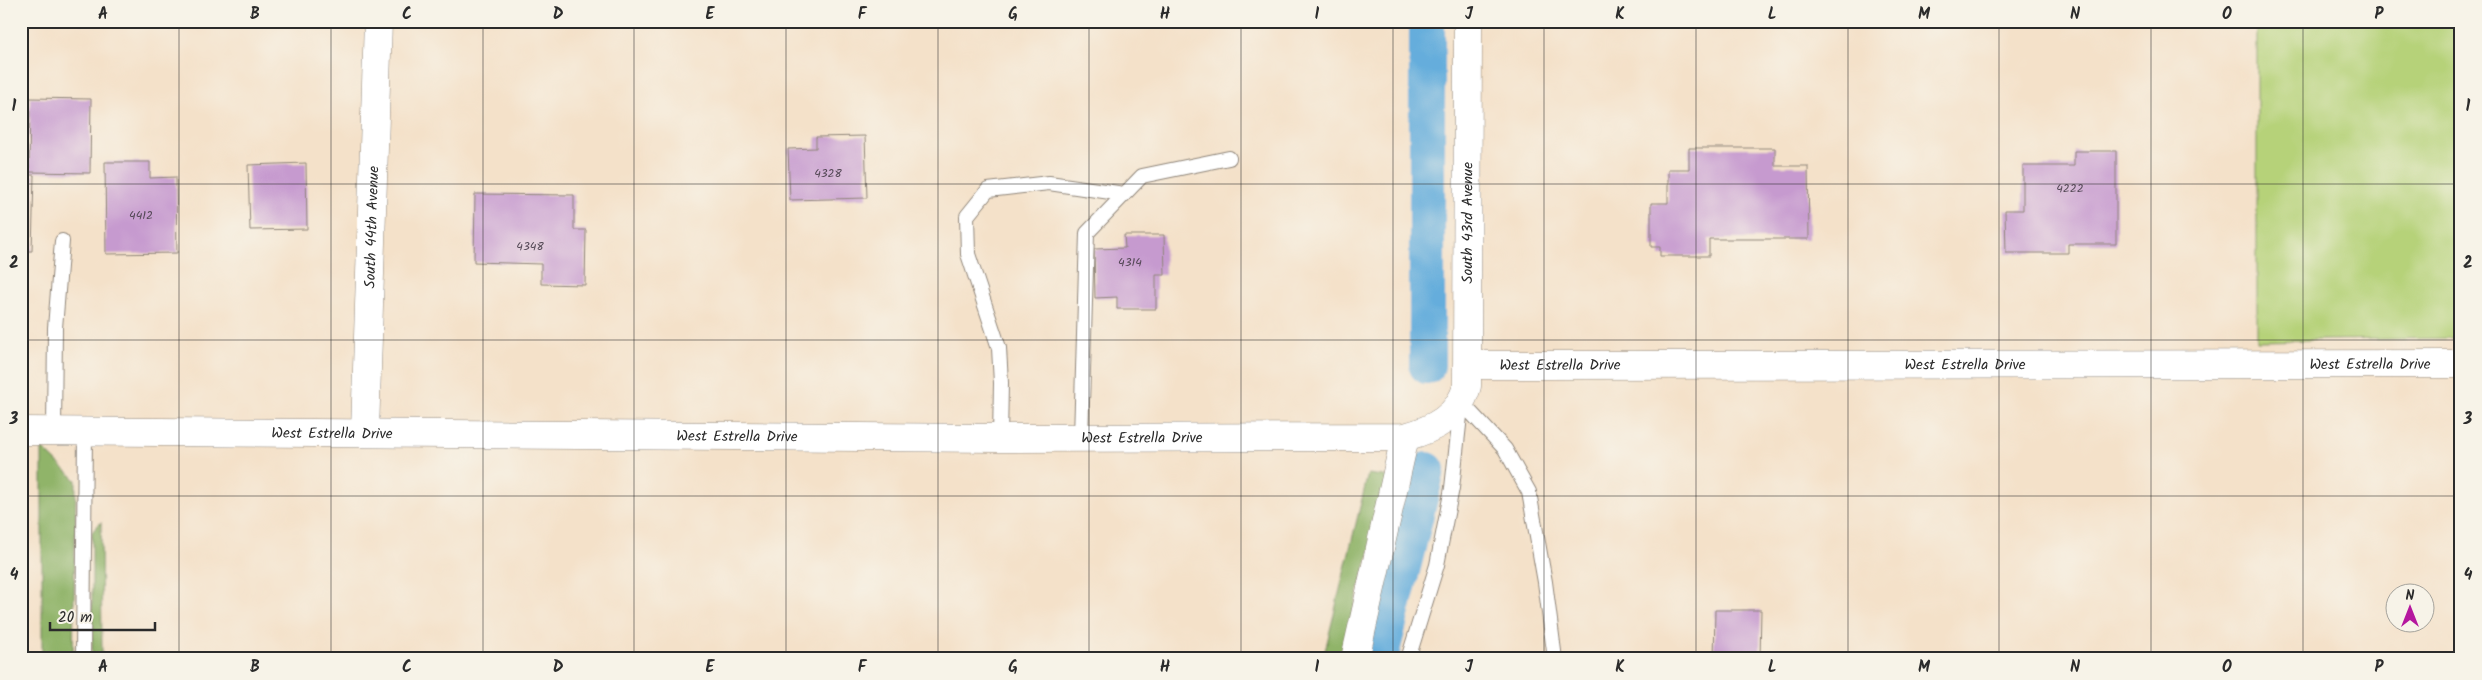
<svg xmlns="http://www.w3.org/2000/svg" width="2482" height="680" viewBox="0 0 2482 680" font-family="Kalam,sans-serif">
	<rect width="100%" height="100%" fill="#f7f3e8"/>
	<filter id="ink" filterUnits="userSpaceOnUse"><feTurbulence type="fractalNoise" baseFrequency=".02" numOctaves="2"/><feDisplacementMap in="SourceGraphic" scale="10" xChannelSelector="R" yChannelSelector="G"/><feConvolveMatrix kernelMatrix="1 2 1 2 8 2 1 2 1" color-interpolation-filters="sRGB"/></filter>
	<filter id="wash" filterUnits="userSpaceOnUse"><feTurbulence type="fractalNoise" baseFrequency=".0096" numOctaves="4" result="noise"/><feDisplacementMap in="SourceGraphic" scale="20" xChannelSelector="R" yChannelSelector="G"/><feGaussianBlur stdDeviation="1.12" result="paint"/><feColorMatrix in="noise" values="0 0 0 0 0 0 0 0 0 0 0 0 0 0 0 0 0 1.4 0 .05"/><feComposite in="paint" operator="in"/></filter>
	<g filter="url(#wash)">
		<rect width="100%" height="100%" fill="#f4e1c9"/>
		<!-- green -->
		<path fill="#b6d279" stroke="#707e52" d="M2257,21H2461V338L2257,341Z"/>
		<!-- forest -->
		<path fill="#90b469" stroke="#5e704a" d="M42,448L76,480L73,659H42Z
			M1368,474L1390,477L1340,659H1323Z
			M101,522L102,659H92V532Z"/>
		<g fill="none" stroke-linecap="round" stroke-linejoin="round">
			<!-- canal -->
			<path stroke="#65addc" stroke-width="36" d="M1427,21V366
				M1380,659L1427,470"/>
		</g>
		<g id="blocks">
			<!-- building -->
			<path fill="#c69acf" d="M79,21H204V25L79,24Z
				M30,98L91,99L90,173L29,172Z
				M865,136L867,198L790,200L788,149L816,148V137Z
				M1689,148H1775V166H1808L1809,239H1709V256H1660V247H1651V203H1668V169H1689Z
				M2074,151H2116V244H2068V253H2006L2005,210H2023V166H2074Z
				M105,162H150V178L176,177L177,253L106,254Z
				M306,163L307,229L250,230L248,165Z
				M21,175H34L32,251H21Z
				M475,194L574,195V230H586L585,285L541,284V264L474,262Z
				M1124,235H1164L1165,275H1156V309H1117V297L1095,298L1094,249L1125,248Z
				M1715,610H1761L1760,659H1714Z"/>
		</g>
	</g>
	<g filter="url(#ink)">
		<use href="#blocks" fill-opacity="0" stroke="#90867a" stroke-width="1"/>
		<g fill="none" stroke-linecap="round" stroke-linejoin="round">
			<!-- lane casing -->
			<g stroke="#90867a" stroke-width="16">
				<path id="lane" d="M1461,402L1505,449L1529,492L1545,582L1555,659
					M54,431L55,328L62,241
					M1081,437L1087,233L1142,176L1229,158
					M1000,438L1001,383L999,348L968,254L967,216L988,190L1049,183L1124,194
					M83,659L85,432
					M1408,659L1437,565L1452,488L1461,407"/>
			</g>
			<!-- street casing -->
			<g stroke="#90867a" stroke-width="29">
				<g id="street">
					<path id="s1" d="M1469,365L2461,364"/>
					<path id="s2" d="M21,431L1000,438L1405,437C1434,429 1459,417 1467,386L1468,21"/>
					<path id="s3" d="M365,432L378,21"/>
					<path d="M1355,659L1405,437"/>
				</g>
			</g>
			<!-- lane -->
			<use href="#lane" stroke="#fff" stroke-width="14"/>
			<!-- street -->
			<use href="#street" stroke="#fff" stroke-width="28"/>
		</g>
	</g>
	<!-- grid -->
	<path fill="none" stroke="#2b2b2b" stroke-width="1" stroke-opacity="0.55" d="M179,21V659M331,21V659M483,21V659M634,21V659M786,21V659M938,21V659M1089,21V659M1241,21V659M1393,21V659M1544,21V659M1696,21V659M1848,21V659M1999,21V659M2151,21V659M2303,21V659M21,184H2461M21,340H2461M21,496H2461"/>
	<g text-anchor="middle" stroke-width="4" stroke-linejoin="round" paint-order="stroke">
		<!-- number labels -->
		<g font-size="12" fill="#524754">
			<text x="828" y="177">4328</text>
			<text x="2070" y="192">4222</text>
			<text x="141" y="219">4412</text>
			<text x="530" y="250">4348</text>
			<text x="1130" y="266">4314</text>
		</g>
		<!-- street labels -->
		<g font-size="15" fill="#2b2b2b" stroke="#f7f3e8">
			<text dy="5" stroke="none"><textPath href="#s2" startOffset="1632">South 43rd Avenue</textPath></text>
			<text dy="5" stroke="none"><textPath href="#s3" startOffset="205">South 44th Avenue</textPath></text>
			<text dy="5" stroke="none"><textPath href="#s1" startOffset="901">West Estrella Drive</textPath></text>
			<text dy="5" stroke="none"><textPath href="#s1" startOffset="91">West Estrella Drive</textPath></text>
			<text dy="5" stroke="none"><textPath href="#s1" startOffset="496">West Estrella Drive</textPath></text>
			<text dy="5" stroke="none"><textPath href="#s2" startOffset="311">West Estrella Drive</textPath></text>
			<text dy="5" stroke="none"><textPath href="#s2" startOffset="716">West Estrella Drive</textPath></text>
			<text dy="5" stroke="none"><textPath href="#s2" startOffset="1121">West Estrella Drive</textPath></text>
		</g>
	</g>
	<!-- margin -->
	<rect width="2482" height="680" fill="none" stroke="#f7f3e8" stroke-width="55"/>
	<!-- north arrow -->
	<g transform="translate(2410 608)"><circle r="24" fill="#f7f3e8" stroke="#a5a39c"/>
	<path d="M0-4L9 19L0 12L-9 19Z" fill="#b5179e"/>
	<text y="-8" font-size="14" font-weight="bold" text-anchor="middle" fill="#2b2b2b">N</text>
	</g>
	<!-- scale -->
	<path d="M50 622v8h105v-8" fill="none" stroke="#2b2b2b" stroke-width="2.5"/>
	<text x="58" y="622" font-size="15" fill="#2b2b2b" stroke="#f7f3e8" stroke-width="4" paint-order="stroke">20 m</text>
	<rect x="28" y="28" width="2426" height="624" fill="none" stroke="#2b2b2b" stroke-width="2"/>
	<g font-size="16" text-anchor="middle" font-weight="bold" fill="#2b2b2b">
		<text x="103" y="19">A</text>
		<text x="255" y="19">B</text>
		<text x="407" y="19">C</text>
		<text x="558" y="19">D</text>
		<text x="710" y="19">E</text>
		<text x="862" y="19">F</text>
		<text x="1013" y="19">G</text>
		<text x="1165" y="19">H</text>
		<text x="1317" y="19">I</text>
		<text x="1469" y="19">J</text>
		<text x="1620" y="19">K</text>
		<text x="1772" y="19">L</text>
		<text x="1924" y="19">M</text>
		<text x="2075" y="19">N</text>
		<text x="2227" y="19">O</text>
		<text x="2379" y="19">P</text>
		<text x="14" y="111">1</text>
		<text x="2468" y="111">1</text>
		<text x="14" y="268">2</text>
		<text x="2468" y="268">2</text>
		<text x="14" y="424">3</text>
		<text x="2468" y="424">3</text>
		<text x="14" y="580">4</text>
		<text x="2468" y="580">4</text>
		<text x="103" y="672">A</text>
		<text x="255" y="672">B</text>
		<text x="407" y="672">C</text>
		<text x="558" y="672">D</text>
		<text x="710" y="672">E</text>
		<text x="862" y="672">F</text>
		<text x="1013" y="672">G</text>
		<text x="1165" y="672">H</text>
		<text x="1317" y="672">I</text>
		<text x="1469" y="672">J</text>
		<text x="1620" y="672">K</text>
		<text x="1772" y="672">L</text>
		<text x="1924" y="672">M</text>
		<text x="2075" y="672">N</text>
		<text x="2227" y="672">O</text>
		<text x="2379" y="672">P</text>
	</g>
</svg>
